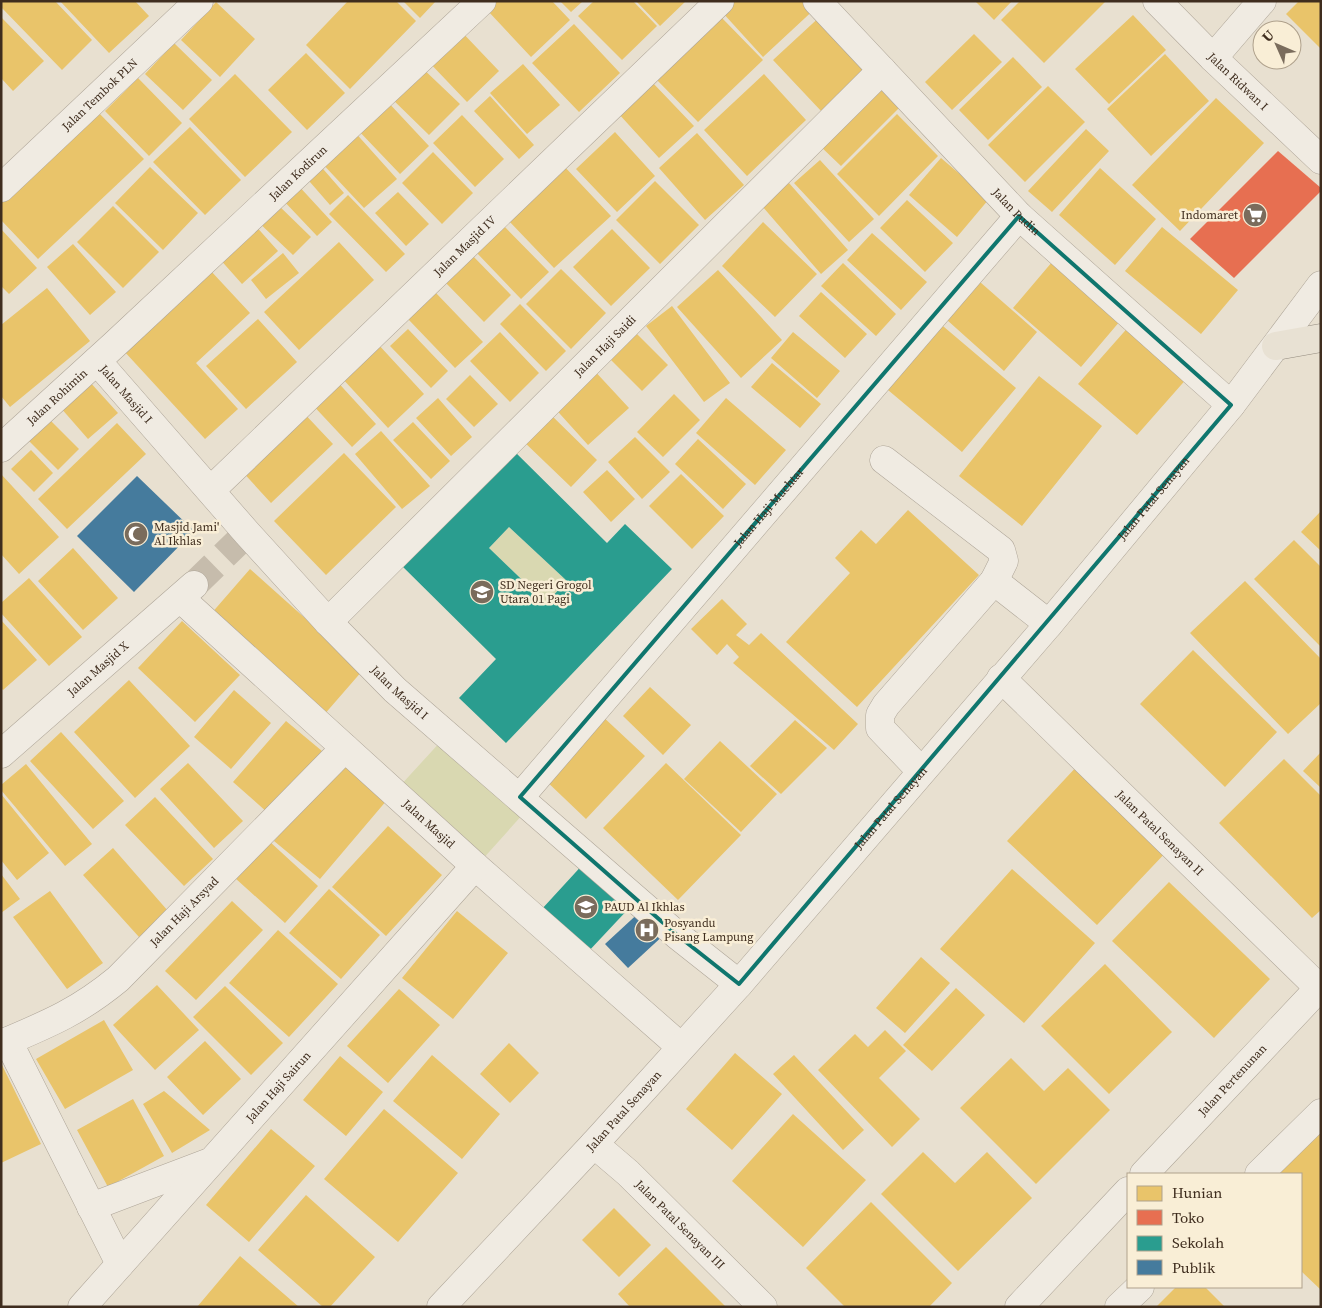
<svg xmlns="http://www.w3.org/2000/svg" width="1322" height="1308" viewBox="0 0 1322 1308" font-family="'Source Serif 4',serif">
	<rect width="100%" height="100%" fill="#e8e0d0"/>
	<!-- pitch -->
	<path fill="#d9d8b1" d="M509,527L567,581L546,603L489,548Z
		M443,739L524,813L481,861L399,787Z"/>
	<!-- homes -->
	<path fill="#e9c46a" d="M1,1H55L92,40L62,70L1,7Z
		M60,1H135L149,16L109,53Z
		M348,1H396L416,21L350,89L306,45Z
		M403,1H436L420,18Z
		M497,1H552L570,20L531,57L487,10Z
		M560,1H583L571,12Z
		M594,1H633L657,26L622,60L578,16Z
		M636,1H686L660,26Z
		M734,1H815L819,5L763,57L722,12Z
		M975,1H1012L994,20Z
		M1020,1H1106L1044,63L1001,20Z
		M1299,1H1321V49L1286,14Z
		M216,2L255,39L220,77L181,40Z
		M825,12L873,64L822,112L773,60Z
		M1133,15L1166,50L1109,104L1075,69Z
		M1,17L44,61L13,91L1,78Z
		M722,18L763,60L698,122L657,80Z
		M574,24L620,73L579,112L532,63Z
		M458,28L499,71L467,102L426,59Z
		M974,34L1002,62L952,110L925,82Z
		M174,43L212,80L183,110L145,74Z
		M306,53L345,93L307,130L268,90Z
		M1165,54L1209,101L1151,156L1107,109Z
		M1013,57L1042,87L988,140L959,110Z
		M417,63L460,104L429,135L387,94Z
		M523,64L560,105L527,134L490,93Z
		M235,74L292,132L245,177L189,119Z
		M764,74L806,120L747,176L704,130Z
		M138,78L182,123L149,156L105,111Z
		M652,82L694,126L659,158L618,113Z
		M876,85L899,108L841,166L818,144Z
		M1048,86L1085,122L1025,182L988,145Z
		M490,96L534,145L519,159L474,111Z
		M1216,98L1264,143L1180,231L1132,185Z
		M386,100L429,146L400,174L356,128Z
		M95,109L144,159L38,259L1,220V198Z
		M897,114L938,156L879,216L837,174Z
		M462,115L504,159L475,187L433,143Z
		M190,127L241,180L205,215L153,162Z
		M352,129L397,179L364,208L319,160Z
		M1086,129L1109,151L1052,212L1028,191Z
		M615,132L655,176L617,212L576,169Z
		M697,133L744,185L705,220L659,168Z
		M433,152L473,193L442,224L402,183Z
		M941,158L989,199L957,237L909,195Z
		M820,160L874,219L849,242L794,183Z
		M317,162L344,193L330,205L303,174Z
		M563,165L611,216L554,268L506,218Z
		M150,167L198,213L163,250L115,203Z
		M1100,168L1156,219L1115,265L1059,215Z
		M655,181L699,225L660,264L616,220Z
		M296,183L332,222L317,236L281,198Z
		M789,183L848,250L821,274L762,206Z
		M398,192L429,224L406,246L375,213Z
		M348,195L405,254L386,272L329,214Z
		M273,200L311,237L293,255L255,219Z
		M907,200L953,243L925,272L880,228Z
		M113,206L159,252L123,288L77,242Z
		M763,222L817,274L775,317L722,266Z
		M254,224L278,251L242,284L218,257Z
		M502,224L549,272L521,299L475,251Z
		M1162,227L1238,290L1201,334L1125,271Z
		M1,229L37,268L9,294L1,286Z
		M612,229L650,268L611,306L573,267Z
		M872,233L927,282L901,310L847,260Z
		M339,242L374,280L299,350L264,312Z
		M73,244L116,292L90,315L47,267Z
		M283,253L299,273L266,299L251,280Z
		M471,254L511,295L484,322L444,281Z
		M1058,255L1126,314L1081,367L1013,308Z
		M843,263L896,314L876,336L821,286Z
		M561,269L606,313L571,349L526,304Z
		M210,270L250,313L196,363L238,409L205,439L123,350Z
		M718,270L782,340L741,378L677,307Z
		M980,282L1037,332L1004,371L947,320Z
		M47,288L90,341L10,407L1,396V325Z
		M821,292L867,334L845,358L799,316Z
		M436,293L483,342L455,368L408,319Z
		M520,304L566,351L546,371L500,324Z
		M672,306L730,383L704,402L646,326Z
		M258,319L297,362L246,409L206,366Z
		M937,321L1016,388L962,452L882,385Z
		M1131,324L1189,376L1137,435L1078,384Z
		M408,329L448,371L431,388L390,346Z
		M500,332L539,373L510,402L470,361Z
		M793,332L840,371L817,398L771,358Z
		M637,334L668,365L642,391L611,360Z
		M377,343L424,394L388,428L341,377Z
		M772,363L821,404L800,428L751,387Z
		M591,367L629,408L588,445L551,404Z
		M470,375L498,404L474,427L446,399Z
		M1039,376L1102,426L1022,526L959,476Z
		M333,377L376,424L352,447L308,400Z
		M89,381L118,413L88,439L60,407Z
		M674,394L700,420L663,457L637,432Z
		M438,398L472,437L451,456L416,418Z
		M726,398L786,450L755,485L696,433Z
		M300,409L333,444L271,503L239,468Z
		M547,411L597,460L571,487L521,439Z
		M46,416L79,449L58,470L24,436Z
		M413,422L450,461L431,479L393,440Z
		M117,423L146,454L67,529L38,499Z
		M381,431L430,486L402,509L355,454Z
		M635,437L670,472L642,499L608,462Z
		M698,439L746,484L723,509L675,464Z
		M31,450L53,473L34,492L11,469Z
		M344,453L396,507L326,575L274,521Z
		M607,470L635,499L611,522L583,492Z
		M1,474L59,537L19,574L1,554Z
		M681,474L724,516L692,549L649,506Z
		M908,510L979,575L857,707L786,642L850,573L835,558L861,530L876,544Z
		M1321,511V551L1301,532Z
		M1294,540L1321,567V647L1254,579Z
		M73,548L118,598L83,630L38,581Z
		M250,569L363,670L323,716L210,615Z
		M29,578L82,637L49,666L1,613V603Z
		M1245,581L1321,659V703L1288,734L1190,633Z
		M722,599L747,624L736,635L749,645L761,633L858,724L834,750L733,663L739,657L727,644L717,655L691,629Z
		M1,620L37,660L3,690L1,688Z
		M182,621L240,675L195,722L138,668Z
		M1193,650L1277,732L1225,787L1140,704Z
		M129,680L190,746L135,798L74,732Z
		M650,687L691,725L663,755L623,716Z
		M234,690L271,723L231,769L194,737Z
		M600,714L645,756L586,819L541,776Z
		M795,720L827,748L781,794L750,766Z
		M286,721L322,751L268,813L233,782Z
		M61,732L124,801L93,829L30,761Z
		M720,741L777,794L741,832L684,779Z
		M1321,752V788L1303,771Z
		M1284,759L1321,796V910L1312,918L1219,823Z
		M341,761L387,800L320,879L274,841Z
		M188,763L243,821L214,848L160,789Z
		M666,763L741,835L678,900L603,828Z
		M26,764L92,844L65,866L1,790V785Z
		M1079,764L1169,849L1097,925L1007,841Z
		M1,794L49,853L17,880L1,860Z
		M155,797L213,859L184,886L125,825Z
		M388,826L442,875L386,936L332,887Z
		M269,841L318,886L285,923L235,878Z
		M113,848L168,911L139,937L83,875Z
		M1012,869L1095,943L1024,1023L940,949Z
		M1,874L20,899L1,913Z
		M1169,882L1270,979L1214,1038L1112,941Z
		M329,889L380,935L341,979L289,933Z
		M50,891L103,963L67,989L13,917Z
		M232,901L263,930L196,1000L165,971Z
		M457,911L508,953L453,1019L402,978Z
		M278,930L338,984L289,1037L229,983Z
		M921,957L950,983L905,1033L876,1008Z
		M1105,964L1172,1032L1109,1094L1041,1026Z
		M157,985L199,1030L155,1070L113,1025Z
		M225,986L283,1043L251,1075L193,1017Z
		M956,988L985,1015L932,1071L903,1045Z
		M399,989L440,1025L388,1083L347,1046Z
		M104,1020L133,1070L65,1109L36,1059Z
		M885,1030L906,1051L879,1078L920,1119L892,1147L818,1070L855,1034L868,1047Z
		M205,1041L241,1079L203,1115L167,1077Z
		M509,1043L539,1073L510,1103L480,1074Z
		M735,1053L782,1094L732,1150L686,1109Z
		M432,1055L500,1114L462,1159L393,1101Z
		M794,1055L864,1130L843,1150L773,1074Z
		M340,1056L383,1092L346,1136L303,1100Z
		M1011,1058L1044,1091L1068,1068L1110,1110L1036,1184L960,1108Z
		M1,1063L41,1144L1,1163Z
		M164,1091L210,1130L172,1153L143,1104Z
		M133,1099L164,1156L108,1187L77,1130Z
		M384,1109L458,1173L398,1242L324,1179Z
		M793,1114L866,1180L803,1247L732,1181Z
		M271,1129L315,1166L249,1242L206,1205Z
		M1321,1129V1290L1301,1271V1174H1278Z
		M923,1152L955,1183L987,1152L1032,1198L958,1271L881,1194Z
		M306,1195L375,1257L330,1307H323L258,1250Z
		M871,1202L952,1283L929,1307H845L806,1268Z
		M614,1208L651,1245L619,1277L582,1240Z
		M666,1247L726,1307H630L618,1294Z
		M240,1256L299,1307H197Z
		M1176,1287H1205L1225,1307H1156Z"/>
	<!-- shops -->
	<path fill="#e76f51" d="M1278,151L1321,188V191L1234,278L1190,239Z"/>
	<!-- schools -->
	<path fill="#2a9d8f" fill-rule="evenodd" d="M510,447L607,543L625,524L672,569L506,743L459,698L496,659L397,561ZM509,527L567,581L546,603L489,548Z
		M586,861L632,905L587,953L541,910Z"/>
	<!-- public -->
	<path fill="#457b9d" d="M137,476L194,531L134,592L77,536Z
		M644,908L667,932L628,968L605,944Z"/>
	<g fill="none" stroke-linecap="round" stroke-linejoin="round">
		<!-- minor-tunnel -->
		<path stroke="#c6bcac" stroke-width="28" stroke-dasharray="28 14" stroke-linecap="butt" d="M194,585L242,538"/>
		<!-- minor casing -->
		<g stroke="#aea598" stroke-width="29">
			<g id="minor">
				<path id="s1" d="M817,1L1019,216L1231,405"/>
				<path id="s2" d="M1157,1L1213,58L1321,160"/>
				<path d="M1213,58L1262,1"/>
				<path id="s3" d="M1,188L199,1"/>
				<path id="s4" d="M97,361L247,533L328,622L395,690L677,935L739,984"/>
				<path id="s5" d="M1,448L114,345L482,1"/>
				<path d="M884,460L1001,550L1004,561L994,581"/>
				<path id="s6" d="M211,490L720,1"/>
				<path id="s7" d="M180,598L475,866L681,1047"/>
				<path id="s8" d="M328,622L882,70"/>
				<path id="s9" d="M1001,678L1319,988"/>
				<path id="s10" d="M1,754L194,585"/>
				<path d="M921,771L880,728V715L886,705L994,581L1049,624"/>
				<path id="s11" d="M520,797L1019,216"/>
				<path d="M8,1041L120,1264"/>
				<path id="s12" d="M1,1044C48,1024 78,1012 118,979L345,748"/>
				<path id="s13" d="M594,1144L628,1173L763,1307"/>
				<path id="s14" d="M1144,1174L1321,986"/>
				<path d="M1259,1174L1321,1113"/>
				<path d="M91,1207L207,1163"/>
				<path id="s15" d="M82,1307L475,866"/>
				<path id="s16" d="M441,1307L594,1144L739,984L1049,624L1231,405L1321,285"/>
				<path d="M1019,1307L1128,1191"/>
				<path d="M1119,1307L1140,1287"/>
			</g>
		</g>
		<!-- major casing -->
		<g stroke="#938b7f" stroke-width="29">
			<path id="major" d="M1276,346L1321,338"/>
		</g>
		<!-- minor -->
		<use href="#minor" stroke="#f0ebe2" stroke-width="28"/>
		<!-- major -->
		<use href="#major" stroke="#e8e1d3" stroke-width="28"/>
	</g>
	<!-- marked area -->
	<path fill="none" stroke="#0f766e" stroke-width="4" stroke-linejoin="round" d="M1019,216L1231,405L739,984L677,935L520,797Z"/>
	<!-- icons -->
	<defs>
		<g id="supermarket-disc" transform="scale(1.25)"><circle r="9.5" fill="#7a6c5c" stroke="#f9eed6"/><path d="M-6-5.5h2.5l.6 2H6L4.5 2H-2.5L-4.4-4H-6ZM-1.5 3.2a1.3 1.3 0 1 0 .1 0ZM3 3.2a1.3 1.3 0 1 0 .1 0Z" fill="#fff"/></g>
		<g id="mosque-disc" transform="scale(1.25)"><circle r="9.5" fill="#7a6c5c" stroke="#f9eed6"/><path d="M3.5-4.9A6 6 0 1 0 3.5 4.9A5 5 0 1 1 3.5-4.9Z" fill="#fff"/></g>
		<g id="school-disc" transform="scale(1.25)"><circle r="9.5" fill="#7a6c5c" stroke="#f9eed6"/><path d="M0-5L7-2L0 1L-7-2ZM-4 1L0 2.5L4 1V4Q0 6-4 4Z" fill="#fff"/></g>
		<g id="hospital-disc" transform="scale(1.25)"><circle r="9.5" fill="#7a6c5c" stroke="#f9eed6"/><path d="M-5-5h3v3.5h4V-5h3V5h-3V1.5h-4V5h-3Z" fill="#fff"/></g>
	</defs>
	<g fill-rule="evenodd">
		<use href="#supermarket-disc" x="1255" y="215"/>
		<use href="#mosque-disc" x="136" y="534"/>
		<use href="#school-disc" x="482" y="592"/>
		<use href="#school-disc" x="586" y="907"/>
		<use href="#hospital-disc" x="647" y="930"/>
	</g>
	<g text-anchor="middle" stroke-width="5" stroke-linejoin="round" paint-order="stroke">
		<!-- street labels -->
		<g font-size="12" fill="#3f2d1e" stroke="#f9eed6">
			<text dy="4" stroke="none"><textPath href="#s2" startOffset="114">Jalan Ridwan I</textPath></text>
			<text dy="4" stroke="none"><textPath href="#s3" startOffset="136">Jalan Tembok PLN</textPath></text>
			<text dy="4" stroke="none"><textPath href="#s5" startOffset="405">Jalan Kodirun</textPath></text>
			<text dy="4" stroke="none"><textPath href="#s1" startOffset="290">Jalan Pudin</textPath></text>
			<text dy="4" stroke="none"><textPath href="#s6" startOffset="352">Jalan Masjid IV</textPath></text>
			<text dy="4" stroke="none"><textPath href="#s8" startOffset="391">Jalan Haji Saidi</textPath></text>
			<text dy="4" stroke="none"><textPath href="#s4" startOffset="44">Jalan Masjid I</textPath></text>
			<text dy="4" stroke="none"><textPath href="#s5" startOffset="76">Jalan Rohimin</textPath></text>
			<text dy="4" stroke="none"><textPath href="#s16" startOffset="1078">Jalan Patal Senayan</textPath></text>
			<text dy="4" stroke="none"><textPath href="#s11" startOffset="382">Jalan Haji Muchtar</textPath></text>
			<text dy="4" stroke="none"><textPath href="#s10" startOffset="129">Jalan Masjid X</textPath></text>
			<text dy="4" stroke="none"><textPath href="#s4" startOffset="449">Jalan Masjid I</textPath></text>
			<text dy="4" stroke="none"><textPath href="#s16" startOffset="672">Jalan Patal Senayan</textPath></text>
			<text dy="4" stroke="none"><textPath href="#s7" startOffset="336">Jalan Masjid</textPath></text>
			<text dy="4" stroke="none"><textPath href="#s9" startOffset="222">Jalan Patal Senayan II</textPath></text>
			<text dy="4" stroke="none"><textPath href="#s12" startOffset="229">Jalan Haji Arsyad</textPath></text>
			<text dy="4" stroke="none"><textPath href="#s14" startOffset="129">Jalan Pertenunan</textPath></text>
			<text dy="4" stroke="none"><textPath href="#s15" startOffset="295">Jalan Haji Sairun</textPath></text>
			<text dy="4" stroke="none"><textPath href="#s16" startOffset="268">Jalan Patal Senayan</textPath></text>
			<text dy="4" stroke="none"><textPath href="#s13" startOffset="118">Jalan Patal Senayan III</textPath></text>
		</g>
		<!-- poi labels -->
		<g font-size="12" fill="#3f2d1e" stroke="#f9eed6" text-anchor="start">
			<text x="1238" y="219" text-anchor="end">Indomaret</text>
			<text x="154" y="531">Masjid Jami'<tspan x="154" dy="14">Al Ikhlas</tspan></text>
			<text x="500" y="589">SD Negeri Grogol<tspan x="500" dy="14">Utara 01 Pagi</tspan></text>
			<text x="604" y="911">PAUD Al Ikhlas</text>
			<text x="664" y="927">Posyandu<tspan x="664" dy="14">Pisang Lampung</tspan></text>
		</g>
	</g>
	<!-- border -->
	<rect width="1322" height="1308" fill="none" stroke="#3f2d1e" stroke-width="5"/>
	<!-- legend -->
	<rect x="1127" y="1173" width="175" height="115" fill="#f9eed6" stroke="#afa18c"/>
	<rect x="1137" y="1186" width="25" height="15" fill="#e9c46a" stroke="#afa18c"/>
	<text x="1172" y="1198" font-size="15" fill="#3f2d1e">Hunian</text>
	<rect x="1137" y="1210" width="25" height="15" fill="#e76f51" stroke="#afa18c"/>
	<text x="1172" y="1223" font-size="15" fill="#3f2d1e">Toko</text>
	<rect x="1137" y="1236" width="25" height="15" fill="#2a9d8f" stroke="#afa18c"/>
	<text x="1172" y="1248" font-size="15" fill="#3f2d1e">Sekolah</text>
	<rect x="1137" y="1260" width="25" height="15" fill="#457b9d" stroke="#afa18c"/>
	<text x="1172" y="1273" font-size="15" fill="#3f2d1e">Publik</text>
	<!-- north arrow -->
	<g transform="translate(1277 45) rotate(315)"><circle r="24" fill="#f9eed6" stroke="#afa18c"/>
	<path d="M0-4L9 19L0 12L-9 19Z" fill="#7a6c5c"/>
	<text y="-8" font-size="14" font-weight="bold" text-anchor="middle" fill="#3f2d1e">U</text>
	</g>
</svg>
